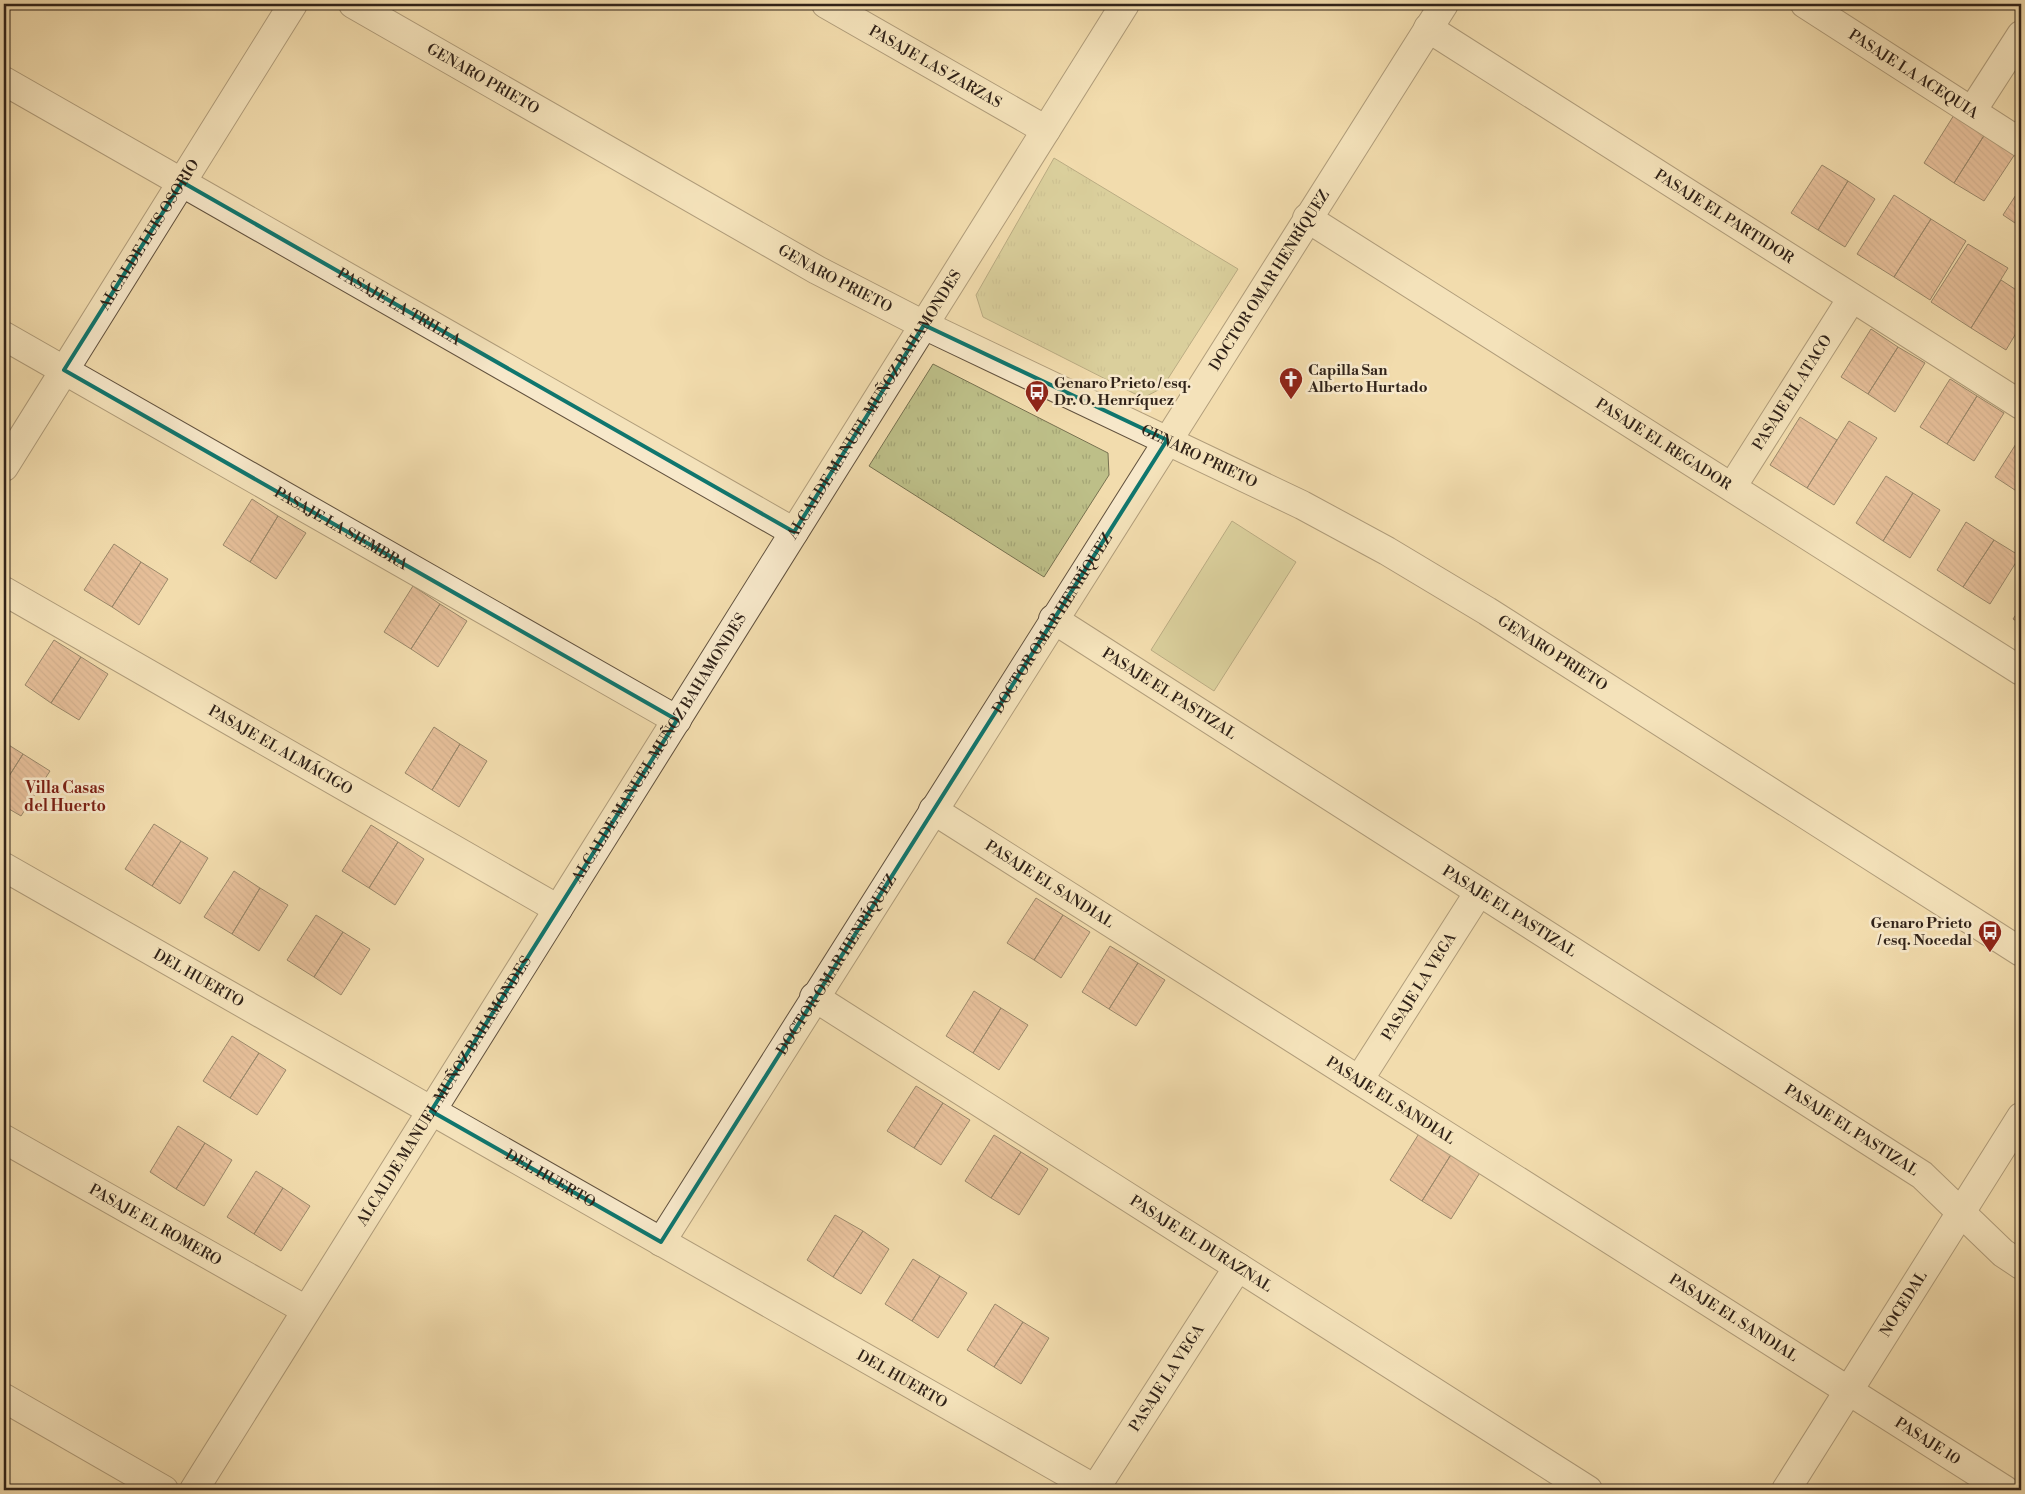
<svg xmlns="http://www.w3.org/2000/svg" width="2025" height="1494" viewBox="0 0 2025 1494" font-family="'Libre Bodoni',serif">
	<defs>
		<pattern id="park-tufts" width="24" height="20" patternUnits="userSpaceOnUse" patternTransform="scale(1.25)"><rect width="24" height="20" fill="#bdbf88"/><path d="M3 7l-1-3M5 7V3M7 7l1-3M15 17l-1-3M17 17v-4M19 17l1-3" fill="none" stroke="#a3a475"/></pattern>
		<pattern id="building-back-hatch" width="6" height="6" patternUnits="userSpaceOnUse" patternTransform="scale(1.25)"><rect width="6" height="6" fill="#d79b82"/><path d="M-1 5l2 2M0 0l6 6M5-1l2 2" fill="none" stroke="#af7e6a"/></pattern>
	</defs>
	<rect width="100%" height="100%" fill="#f2dcad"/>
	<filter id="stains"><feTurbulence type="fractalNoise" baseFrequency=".004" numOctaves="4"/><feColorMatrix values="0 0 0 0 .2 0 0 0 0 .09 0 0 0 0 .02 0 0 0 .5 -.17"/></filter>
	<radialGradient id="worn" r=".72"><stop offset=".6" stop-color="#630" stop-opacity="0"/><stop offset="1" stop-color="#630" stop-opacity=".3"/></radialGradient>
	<!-- green -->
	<path fill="#bdbf88" stroke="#777150" d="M1232,521L1296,562L1214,691L1151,650Z"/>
	<!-- park -->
	<path fill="url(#park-tufts)" stroke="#777150" d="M1054,158L1238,269L1162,388L1143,398L983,317L976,295Z
		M933,364L1108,453L1109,475L1044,577L869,466Z"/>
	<!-- building -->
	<path fill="url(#building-back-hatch)" stroke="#312319" d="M1954,115L1985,134L1954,183L1924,163Z
		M1985,134L2015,154L1984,201L1954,183Z
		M1822,165L1848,181L1818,230L1791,213Z
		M1848,181L1875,199L1845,247L1818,230Z
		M2021,187V227L2003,215Z
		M1894,195L1931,219L1894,277L1857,254Z
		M1931,219L1966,241L1930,300L1894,277Z
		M1968,244L2008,268L1971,328L1931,302Z
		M2001,280L2021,293V325L2006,350L1971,328Z
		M1871,329L1898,347L1868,394L1841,377Z
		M1898,347L1925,363L1895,412L1868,394Z
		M1950,379L1977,396L1947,444L1920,427Z
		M1977,396L2004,413L1974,461L1947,444Z
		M1800,417L1837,440L1807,488L1770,465Z
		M1849,421L1877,438L1834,505L1807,488Z
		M2021,436V494L1995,477Z
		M1886,476L1913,493L1883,541L1856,523Z
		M1913,493L1940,510L1910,558L1883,541Z
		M252,499L278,516L250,562L223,545Z
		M278,516L306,533L276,579L250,562Z
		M1966,522L1994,540L1963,587L1937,570Z
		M1994,540L2020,556L1990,604L1963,587Z
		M114,544L141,562L112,607L84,590Z
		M141,562L168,579L139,625L112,607Z
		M413,586L440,604L411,649L384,632Z
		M440,604L467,621L438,667L411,649Z
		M2021,607V624L2013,619Z
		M54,640L81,657L51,703L25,685Z
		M81,657L108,674L79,720L51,703Z
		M434,727L460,744L432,790L405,773Z
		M4,742L23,754L4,784Z
		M460,744L487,761L459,807L432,790Z
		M23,754L50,771L21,816L4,806V784Z
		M154,824L181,841L152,886L125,869Z
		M371,825L398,842L369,888L342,871Z
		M181,841L208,858L180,904L152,886Z
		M398,842L424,859L395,905L369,888Z
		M234,871L260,888L232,934L204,917Z
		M260,888L288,905L259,951L232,934Z
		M1036,898L1063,915L1034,960L1007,943Z
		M316,915L343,932L314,977L287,960Z
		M1063,915L1090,932L1061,978L1034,960Z
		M343,932L370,949L341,995L314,977Z
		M1110,946L1138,963L1109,1009L1082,992Z
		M1138,963L1165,980L1136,1026L1109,1009Z
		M974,991L1001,1008L973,1053L946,1036Z
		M1001,1008L1028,1025L999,1070L973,1053Z
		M232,1036L259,1053L230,1098L203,1081Z
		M259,1053L286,1070L257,1115L230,1098Z
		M916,1086L943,1103L914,1148L887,1131Z
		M943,1103L970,1120L941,1165L914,1148Z
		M178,1126L205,1143L176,1189L150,1172Z
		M1420,1132L1452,1153L1422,1201L1390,1180Z
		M994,1135L1021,1152L991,1198L965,1181Z
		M205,1143L232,1160L204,1206L176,1189Z
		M1021,1152L1048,1169L1019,1215L991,1198Z
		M1452,1153L1481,1171L1451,1219L1422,1201Z
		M256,1171L283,1188L254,1234L227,1217Z
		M283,1188L310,1206L281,1251L254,1234Z
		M835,1215L863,1231L833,1277L807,1260Z
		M863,1231L889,1249L861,1294L833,1277Z
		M913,1259L940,1276L912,1321L885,1304Z
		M940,1276L967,1293L938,1338L912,1321Z
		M995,1304L1023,1322L994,1367L967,1350Z
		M1023,1322L1049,1338L1021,1384L994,1367Z"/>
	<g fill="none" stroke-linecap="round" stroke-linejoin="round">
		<!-- minor casing -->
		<g stroke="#61513e" stroke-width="30">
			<g id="minor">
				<path id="s1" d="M353,4L817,270L924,325L1302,505L1387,551L1487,611L2021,952"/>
				<path id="s2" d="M826,4L1046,130"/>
				<path id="s3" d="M1805,4L2021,143"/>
				<path id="s4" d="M1428,28L2021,405"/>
				<path id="s5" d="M4,81L794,532"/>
				<path d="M1972,111L2021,35"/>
				<path id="s6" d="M1307,218L2021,671"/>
				<path id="s7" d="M4,336L677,720"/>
				<path id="s8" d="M4,467L293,4"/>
				<path id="s9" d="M1732,487L1852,298"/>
				<path id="s10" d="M4,591L558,909"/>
				<path id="s11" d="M1053,619L1922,1175L2003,1253L2021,1265"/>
				<path id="s12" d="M933,810L2005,1490"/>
				<path id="s13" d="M4,867L1097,1490"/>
				<path id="s14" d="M814,997L1588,1490"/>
				<path id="s15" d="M1359,1080L1479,892"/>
				<path id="s16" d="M4,1139L306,1310"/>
				<path id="s17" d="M661,1242L1444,4"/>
				<path d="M4,1398L164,1490"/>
				<path id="s18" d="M1095,1489L1238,1267"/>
				<path id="s19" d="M194,1490L1125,4"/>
				<path id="s20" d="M1786,1490L2021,1117"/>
			</g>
		</g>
		<!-- minor -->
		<use href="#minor" stroke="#f7e8ca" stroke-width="28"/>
	</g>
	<!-- marked area -->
	<path d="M0 0H2025V1494H0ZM182,182L794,532L924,325L1167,440L661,1242L431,1111L677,720L64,370Z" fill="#f2dcad" fill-opacity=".55" fill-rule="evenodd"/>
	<path fill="none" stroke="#0f766e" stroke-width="4" stroke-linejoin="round" d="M182,182L794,532L924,325L1167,440L661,1242L431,1111L677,720L64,370Z"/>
	<!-- icons -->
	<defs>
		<g id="church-pin" transform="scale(1.25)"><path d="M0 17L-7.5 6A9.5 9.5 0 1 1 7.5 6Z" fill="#8f2418" stroke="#f7e8ca"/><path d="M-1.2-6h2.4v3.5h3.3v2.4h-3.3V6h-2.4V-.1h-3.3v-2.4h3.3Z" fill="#fff"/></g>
		<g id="bus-pin" transform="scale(1.25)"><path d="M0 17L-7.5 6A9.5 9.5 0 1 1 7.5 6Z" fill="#8f2418" stroke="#f7e8ca"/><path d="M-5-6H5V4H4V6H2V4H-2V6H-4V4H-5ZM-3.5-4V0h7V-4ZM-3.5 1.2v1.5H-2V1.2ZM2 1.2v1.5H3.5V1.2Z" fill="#fff"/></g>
	</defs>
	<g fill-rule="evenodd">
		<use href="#church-pin" x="1291" y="379"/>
		<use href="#bus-pin" x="1037" y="392"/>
		<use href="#bus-pin" x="1990" y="932"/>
	</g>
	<g text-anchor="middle" stroke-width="5" stroke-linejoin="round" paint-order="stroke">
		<!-- street labels -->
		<g font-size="15" fill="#312319" stroke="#f7e8ca">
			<text dy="5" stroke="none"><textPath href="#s2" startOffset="126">PASAJE LAS ZARZAS</textPath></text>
			<text dy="5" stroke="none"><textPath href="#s3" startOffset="129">PASAJE LA ACEQUIA</textPath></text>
			<text dy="5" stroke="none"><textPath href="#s1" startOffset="150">GENARO PRIETO</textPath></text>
			<text dy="5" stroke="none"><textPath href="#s4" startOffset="351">PASAJE EL PARTIDOR</textPath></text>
			<text dy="5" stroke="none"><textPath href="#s8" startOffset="274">ALCALDE LUIS OSORIO</textPath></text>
			<text dy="5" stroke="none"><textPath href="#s1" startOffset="555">GENARO PRIETO</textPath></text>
			<text dy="5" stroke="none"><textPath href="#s17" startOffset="1138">DOCTOR OMAR HENRÍQUEZ</textPath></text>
			<text dy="5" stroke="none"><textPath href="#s5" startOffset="455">PASAJE LA TRILLA</textPath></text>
			<text dy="5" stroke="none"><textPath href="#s9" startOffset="112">PASAJE EL ATACO</textPath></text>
			<text dy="5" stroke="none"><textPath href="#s19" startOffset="1281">ALCALDE MANUEL MUÑOZ BAHAMONDES</textPath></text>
			<text dy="5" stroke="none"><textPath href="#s6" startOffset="422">PASAJE EL REGADOR</textPath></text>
			<text dy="5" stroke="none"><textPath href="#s1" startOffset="960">GENARO PRIETO</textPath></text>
			<text dy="5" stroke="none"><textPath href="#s7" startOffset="388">PASAJE LA SIEMBRA</textPath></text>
			<text dy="5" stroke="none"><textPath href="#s17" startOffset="732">DOCTOR OMAR HENRÍQUEZ</textPath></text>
			<text dy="5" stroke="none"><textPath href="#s1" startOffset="1365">GENARO PRIETO</textPath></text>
			<text dy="5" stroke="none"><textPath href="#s11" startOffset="138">PASAJE EL PASTIZAL</textPath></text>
			<text dy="5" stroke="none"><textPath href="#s19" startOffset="876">ALCALDE MANUEL MUÑOZ BAHAMONDES</textPath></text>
			<text dy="5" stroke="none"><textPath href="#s10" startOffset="319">PASAJE EL ALMÁCIGO</textPath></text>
			<text dy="5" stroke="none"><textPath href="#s12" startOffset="138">PASAJE EL SANDIAL</textPath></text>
			<text dy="5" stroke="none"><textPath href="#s11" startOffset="542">PASAJE EL PASTIZAL</textPath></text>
			<text dy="5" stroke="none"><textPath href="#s17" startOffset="328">DOCTOR OMAR HENRÍQUEZ</textPath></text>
			<text dy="5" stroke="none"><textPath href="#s13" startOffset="224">DEL HUERTO</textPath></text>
			<text dy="5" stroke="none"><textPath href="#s15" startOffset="111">PASAJE LA VEGA</textPath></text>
			<text dy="5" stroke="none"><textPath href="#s19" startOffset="471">ALCALDE MANUEL MUÑOZ BAHAMONDES</textPath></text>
			<text dy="5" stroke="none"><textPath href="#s12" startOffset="542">PASAJE EL SANDIAL</textPath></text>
			<text dy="5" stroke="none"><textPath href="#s11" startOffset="948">PASAJE EL PASTIZAL</textPath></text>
			<text dy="5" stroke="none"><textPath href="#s13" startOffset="629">DEL HUERTO</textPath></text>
			<text dy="5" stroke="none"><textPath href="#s16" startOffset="174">PASAJE EL ROMERO</textPath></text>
			<text dy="5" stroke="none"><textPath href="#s14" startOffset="459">PASAJE EL DURAZNAL</textPath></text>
			<text dy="5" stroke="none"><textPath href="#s20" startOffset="220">NOCEDAL</textPath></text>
			<text dy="5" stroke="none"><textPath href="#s12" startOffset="948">PASAJE EL SANDIAL</textPath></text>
			<text dy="5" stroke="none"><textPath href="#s18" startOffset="132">PASAJE LA VEGA</textPath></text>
			<text dy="5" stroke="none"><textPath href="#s13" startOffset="1034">DEL HUERTO</textPath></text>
			<text dy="5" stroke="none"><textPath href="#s12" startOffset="1178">PASAJE 10</textPath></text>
		</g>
		<!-- poi labels -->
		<g font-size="15" font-weight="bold" fill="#312319" stroke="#f7e8ca" text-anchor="start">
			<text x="1308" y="375">Capilla San<tspan x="1308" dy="17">Alberto Hurtado</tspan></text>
			<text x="1054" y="388">Genaro Prieto / esq.<tspan x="1054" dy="17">Dr. O. Henríquez</tspan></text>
			<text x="1972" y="928" text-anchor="end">Genaro Prieto<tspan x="1972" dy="17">/ esq. Nocedal</tspan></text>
		</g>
		<!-- neighbourhood labels -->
		<g font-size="16" font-weight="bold" fill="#7a1f14" stroke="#f7e8ca">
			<text x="65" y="793">Villa Casas<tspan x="65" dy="18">del Huerto</tspan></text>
		</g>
	</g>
	<!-- margin -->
	<rect width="2025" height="1494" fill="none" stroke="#f2dcad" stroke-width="20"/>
	<rect x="5" y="5" width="2015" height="1484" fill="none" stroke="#312319" stroke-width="2.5"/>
	<rect x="10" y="10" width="2005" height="1474" fill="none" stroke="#312319"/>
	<rect width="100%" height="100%" filter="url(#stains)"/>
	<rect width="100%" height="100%" fill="url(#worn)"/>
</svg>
